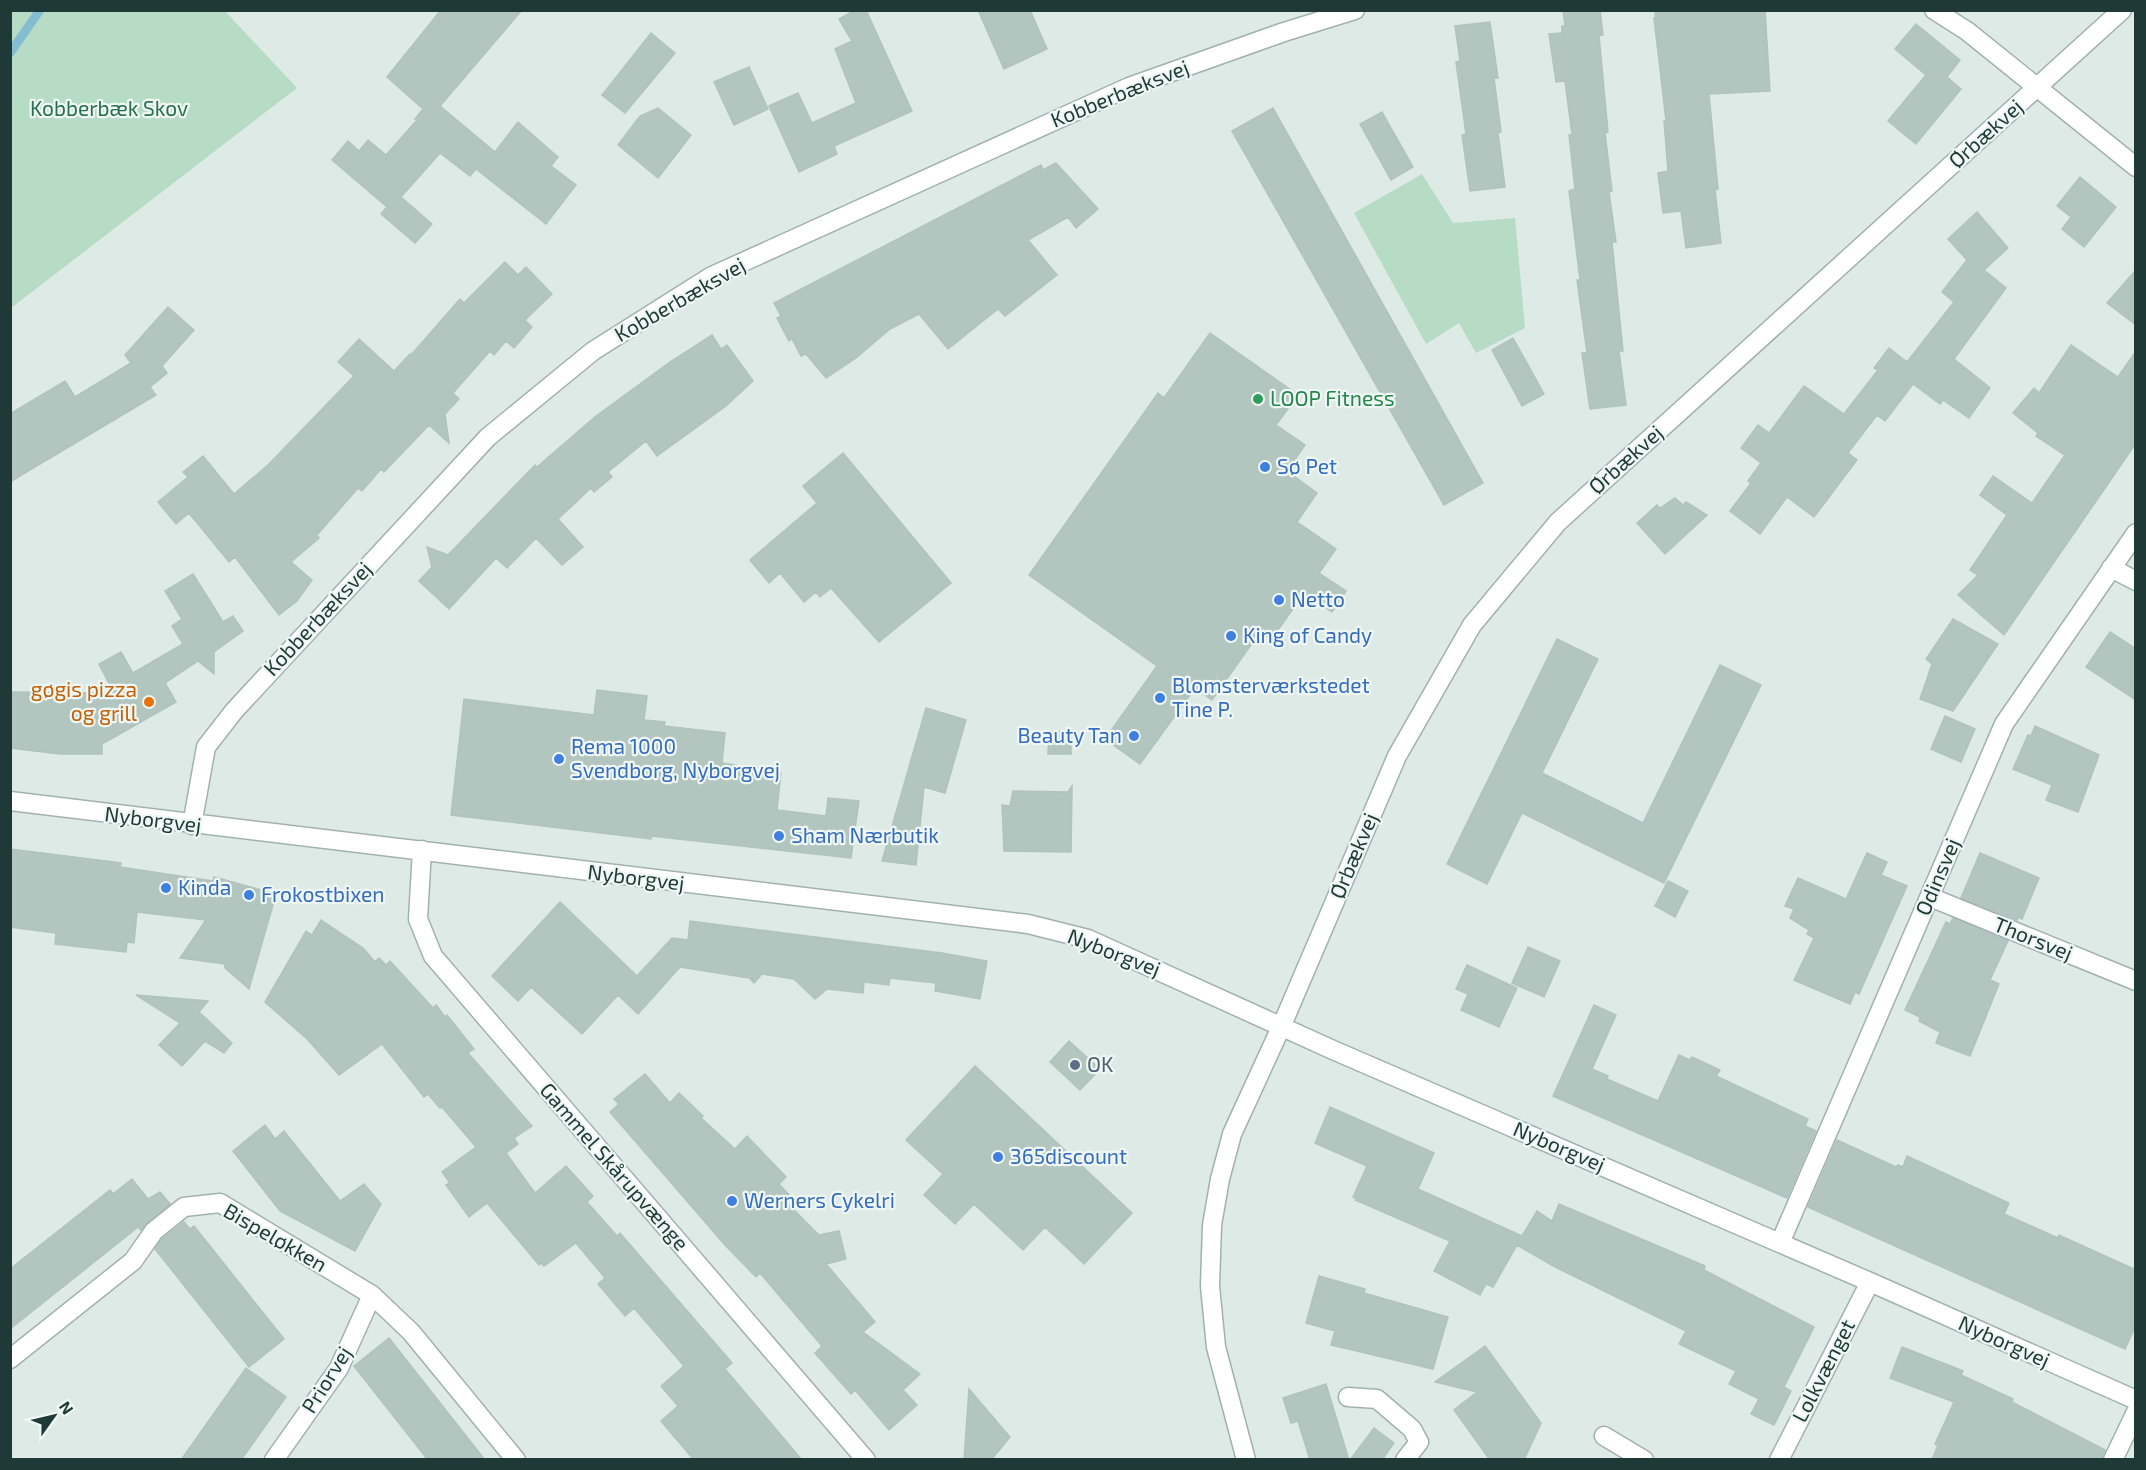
<svg xmlns="http://www.w3.org/2000/svg" width="2146" height="1470" viewBox="0 0 2146 1470" font-family="'Exo 2',sans-serif">
	<rect width="100%" height="100%" fill="#deeae6"/>
	<!-- green -->
	<path fill="#b6dcc5" d="M11,10L225,11L297,88L11,308Z
		M1422,174L1453,223L1515,218L1525,328L1476,353L1459,323L1426,344L1354,213Z"/>
	<g fill="none" stroke-linecap="round" stroke-linejoin="round">
		<!-- stream -->
		<path stroke="#84bcd1" stroke-width="9" d="M10,53L40,10"/>
	</g>
	<!-- building -->
	<path fill="#b3c5bf" stroke="#b0c3be" stroke-width="1.5" d="M441,10H522L440,106L495,152L518,122L558,157L551,166L576,185L546,224L476,169L470,176L440,153L401,197L432,224L415,243L381,214L387,207L332,160L348,141L359,151L368,140L386,155L417,120L415,119L423,109L387,77Z
		M855,10H866L912,111L834,146L837,154L799,172L769,106L798,93L812,123L856,103L835,49L852,41L839,19Z
		M978,10H1030L1047,49L1004,69Z
		M1563,10H1600L1603,35L1599,36L1608,132L1605,133L1612,191L1609,192L1616,242H1612L1623,351H1619L1626,405L1590,409L1582,353H1587L1577,280H1580L1569,191L1575,189L1569,135H1572L1565,81L1556,82L1549,34L1562,33V26H1565Z
		M1670,10H1765L1770,91L1709,94L1718,189L1715,190L1721,243L1686,248L1681,211L1663,213L1658,173L1668,171L1664,121H1666L1654,18L1656,17L1655,13Z
		M1490,22L1498,78H1494L1501,132L1498,133L1505,187L1470,191L1462,135L1466,134L1456,62L1460,61L1455,26Z
		M1916,24L1960,60L1947,77L1961,89L1916,144L1888,121L1926,75L1895,49Z
		M651,33L675,53L625,113L602,95Z
		M749,67L768,109L734,125L714,82Z
		M658,108L691,135L658,178L618,145L640,116Z
		M1273,108L1483,483L1444,505L1232,131Z
		M1382,112L1413,167L1391,180L1360,124Z
		M1056,163L1098,209L1076,228L1068,217L1028,240L1057,275L1005,316L998,309L948,349L919,314L890,329L856,358L826,378L806,354L801,356L792,339L789,341L777,318L781,316L774,303L1041,165L1043,170Z
		M2080,177L2116,207L2084,247L2062,229L2071,217L2057,206Z
		M1977,212L2008,248L1984,270L2006,288L1954,359L1990,388L1969,418L1943,400L1940,404L1913,384L1885,421L1877,415L1848,453L1857,460L1814,517L1787,497L1760,534L1730,511L1751,483L1748,481L1761,463L1741,448L1758,425L1769,433L1804,386L1844,414L1878,370L1874,368L1889,348L1907,362L1954,302L1942,292L1967,260L1948,239Z
		M505,262L518,275L526,267L552,294L525,320L532,327L514,348L506,341L494,355L490,351L453,393L459,399L445,414L449,443L429,425L384,472L381,469L362,491L358,488L317,535L319,538L291,562L312,580L297,601L279,615L235,557L229,562L189,513L176,524L158,502L188,477L183,472L203,456L234,494L268,465L354,376L338,362L359,339L394,371L410,354L411,355L460,299L464,303Z
		M2136,270V325L2107,303Z
		M168,307L194,330L162,366L167,373L150,387L156,395L10,482V414L65,381L75,397L131,363L125,355Z
		M1210,333L1298,395L1276,425L1305,445L1287,471L1317,493L1297,522L1336,549L1319,573L1346,591L1332,612L1304,593L1271,640L1260,632L1212,700L1195,688L1140,764L1105,739L1157,666L1029,575L1158,393L1164,398Z
		M712,335L721,349L727,345L753,381L726,406L657,456L646,441L608,472L612,477L594,492L591,488L558,519L583,547L562,565L536,538L507,568L496,558L449,609L419,581L432,567L427,547L448,555L535,465L537,467L596,416L670,362Z
		M1513,338L1544,394L1522,406L1492,350Z
		M2071,345L2118,377L2136,351V443L2004,635L1958,595L1978,575L1970,570L2007,515L1980,495L1993,476L2032,503L2065,455L2036,436L2038,433L2013,413L2034,388L2039,393Z
		M843,453L951,583L879,642L831,588L820,597L816,592L804,602L780,573L769,583L750,560L817,503L803,486Z
		M1675,498L1683,505L1686,502L1707,515L1665,554L1637,523L1657,505L1660,508Z
		M193,574L223,622L233,616L243,631L214,652V674L198,661L165,683L176,702L102,744V754H60L10,748V692L114,693L99,664L121,652L133,673L183,644L172,626L182,619L165,591Z
		M1953,619L1998,644L1953,711L1920,699L1932,664L1926,659Z
		M2110,632L2136,649V700L2086,667Z
		M1557,639L1598,659L1542,773L1643,823L1720,665L1761,685L1664,883L1522,813L1487,884L1447,864Z
		M597,690L647,696L644,720L665,722L664,726L725,733L722,763L736,765V768L781,773L777,810L826,816L828,798L859,801L851,858L651,836V839L451,815L464,699L594,715Z
		M926,708L966,720L945,793L924,787L916,865L882,861Z
		M1945,716L1975,729L1961,762L1931,749Z
		M2035,726L2099,755L2078,812L2046,800L2052,785L2013,769L2028,735L2031,736Z
		M1049,731H1071V754H1048Z
		M1072,786L1071,852L1004,851L1002,805L1010,806L1013,791L1068,792Z
		M10,849L121,863L120,867L213,881L214,877L276,894L249,989L225,968V964L180,958L206,920L137,912L134,943L127,942L126,952L55,944L56,933L10,927Z
		M1867,853L1887,862L1881,875L1907,886L1859,994L1855,992L1850,1004L1794,980L1814,938L1807,934L1809,930L1790,918L1794,909L1785,906L1798,878L1846,899Z
		M1980,853L2039,878L2022,919L2019,917L2017,920L1961,898Z
		M1668,881L1688,891L1675,917L1655,906Z
		M560,902L637,976L672,938L688,940L690,921L942,953L987,961L980,999L935,991L936,983L890,978L889,985L864,982L863,993L827,989L815,999L794,979L762,974L754,983L749,978L680,967L638,1014L618,995L582,1034L531,987L518,1001L492,976Z
		M1953,918L2008,941L1990,980L1999,984L1970,1056L1936,1043L1940,1032L1919,1021L1920,1017L1905,1010L1946,922L1950,924Z
		M321,920L363,948L375,962L379,958L386,965L390,961L433,1008L436,1005L445,1017L447,1015L474,1049L468,1053L532,1126L514,1138L518,1144L506,1153L535,1193L566,1166L593,1196L587,1202L617,1236L620,1233L732,1363L725,1369L802,1460H694L661,1421L678,1406L661,1386L684,1366L634,1308L625,1316L598,1284L605,1278L576,1243L544,1266L541,1263L539,1265L487,1203L469,1217L446,1185L450,1183L442,1172L476,1147L442,1107L440,1108L428,1094L424,1097L382,1044L339,1075L307,1039L265,1002L306,931L312,935Z
		M1528,947L1560,961L1544,997L1512,983Z
		M1467,965L1517,988L1499,1027L1461,1010L1468,994L1456,989Z
		M136,995L208,1001L199,1012L232,1043L224,1053L205,1041L182,1066L159,1045L180,1023Z
		M1594,1005L1616,1015L1592,1069L1608,1076L1607,1079L1658,1101L1679,1055L1690,1060L1692,1057L1720,1070L1716,1076L1808,1119L1805,1126L1816,1131L1787,1198L1553,1096Z
		M1069,1041L1100,1069L1080,1090L1050,1062Z
		M975,1066L1132,1213L1084,1264L1045,1227L1023,1250L974,1204L955,1224L924,1195L943,1174L906,1140Z
		M645,1074L670,1103L679,1093L703,1116L701,1118L735,1149L747,1136L786,1177L779,1184L791,1197L786,1202L819,1235L839,1231L846,1259L826,1264L875,1322L863,1332L920,1374L903,1390L917,1405L889,1430L855,1390L851,1394L815,1353L822,1346L760,1273L756,1277L725,1245L610,1112L619,1104L614,1099Z
		M1330,1107L1434,1153L1418,1189L1522,1236L1537,1211L1552,1221L1559,1204L1705,1266L1704,1270L1814,1327L1784,1387L1791,1391L1774,1425L1751,1414L1759,1399L1729,1384L1736,1371L1679,1344L1686,1331L1557,1268L1517,1245L1493,1287L1486,1284L1480,1295L1434,1271L1450,1241L1355,1200L1356,1198L1353,1197L1367,1166L1315,1143Z
		M265,1125L275,1139L284,1131L340,1201L364,1184L381,1204L355,1251L280,1211L233,1151Z
		M1837,1140L1896,1167L1898,1165L1903,1167L1907,1156L2009,1203L2004,1214L2058,1238L2059,1235L2136,1270V1325L2125,1349L1808,1207Z
		M132,1179L148,1199L160,1192L170,1204L141,1230L138,1227L10,1329V1269L110,1190L113,1194Z
		M184,1222L190,1229L194,1226L284,1339L249,1367L155,1249L162,1239Z
		M1319,1276L1365,1289L1364,1293L1448,1317L1433,1369L1331,1345L1335,1331L1306,1323Z
		M389,1338L485,1460H428L354,1366Z
		M1485,1346L1541,1423L1524,1460H1490L1454,1410L1477,1392L1435,1382Z
		M1902,1347L1963,1371L1961,1375L2013,1399L2012,1402L2105,1450L2102,1460H1932L1938,1445L1935,1444L1954,1402L1890,1378Z
		M246,1368L286,1397L241,1460H181Z
		M1326,1384L1339,1427L1349,1460H1310L1298,1421L1291,1423L1283,1398Z
		M969,1389L1010,1437L991,1460H964Z
		M1374,1428L1394,1443L1382,1460H1350Z"/>
	<g fill="none" stroke-linecap="round" stroke-linejoin="round">
		<!-- minor casing -->
		<g stroke="#a1b2ae" stroke-width="21">
			<path id="minor" d="M1934,10L1967,31L2136,167
				M2111,568L2136,581
				M10,801L1028,924L1088,939L1333,1050L1870,1282L2136,1400
				M192,825L206,747L234,711L488,437L593,351L710,277L1129,87L1284,32L1355,10
				M422,850L418,919L433,956L866,1460
				M1930,897L2136,981
				M1780,1243L2004,724L2136,533
				M10,1359L133,1261L154,1231L184,1207L220,1203L372,1295L411,1332L516,1460
				M1348,1397L1377,1399L1412,1429L1419,1442L1405,1460
				M1604,1436L1644,1460
				M274,1460L339,1368L372,1295
				M1246,1460L1216,1347L1210,1286L1212,1225L1220,1179L1232,1134L1282,1025L1397,756L1472,625L1558,522L2122,10
				M1779,1460L1870,1282
				M2113,1460L2136,1412"/>
		</g>
		<!-- minor -->
		<use href="#minor" stroke="#fff" stroke-width="18"/>
	</g>
	<!-- markers -->
	<circle fill="#2e9e5b" stroke="#eef7f3" stroke-width="2" cx="1258" cy="399" r="6"/>
	<g fill="#3f7fe0" stroke="#eef7f3" stroke-width="2">
		<circle cx="1265" cy="467" r="6"/>
		<circle cx="1279" cy="600" r="6"/>
		<circle cx="1231" cy="636" r="6"/>
		<circle cx="1160" cy="698" r="6"/>
		<circle cx="1134" cy="736" r="6"/>
		<circle cx="559" cy="759" r="6"/>
		<circle cx="779" cy="836" r="6"/>
		<circle cx="166" cy="888" r="6"/>
		<circle cx="249" cy="895" r="6"/>
		<circle cx="998" cy="1157" r="6"/>
		<circle cx="732" cy="1201" r="6"/>
	</g>
	<circle fill="#e8710a" stroke="#eef7f3" stroke-width="2" cx="149" cy="702" r="6"/>
	<circle fill="#5c6f8a" stroke="#eef7f3" stroke-width="2" cx="1075" cy="1065" r="6"/>
	<g text-anchor="middle" stroke-width="4.5" stroke-linejoin="round" paint-order="stroke">
		<!-- street labels -->
		<g font-size="21" fill="#1f3a36" stroke="#eef7f3">
			<text transform="translate(1120 94) rotate(-22)" y="7">Kobberbæksvej</text>
			<text transform="translate(1986 134) rotate(-42)" y="7">Ørbækvej</text>
			<text transform="translate(680 300) rotate(-30)" y="7">Kobberbæksvej</text>
			<text transform="translate(1626 460) rotate(-42)" y="7">Ørbækvej</text>
			<text transform="translate(318 619) rotate(-47)" y="7">Kobberbæksvej</text>
			<text transform="translate(153 820) rotate(7)" y="7">Nyborgvej</text>
			<text transform="translate(1354 856) rotate(-67)" y="7">Ørbækvej</text>
			<text transform="translate(1938 877) rotate(-67)" y="7">Odinsvej</text>
			<text transform="translate(636 878) rotate(7)" y="7">Nyborgvej</text>
			<text transform="translate(2033 939) rotate(22)" y="7">Thorsvej</text>
			<text transform="translate(1114 953) rotate(21)" y="7">Nyborgvej</text>
			<text transform="translate(1559 1147) rotate(23)" y="7">Nyborgvej</text>
			<text transform="translate(614 1167) rotate(49)" y="7">Gammel Skårupvænge</text>
			<text transform="translate(275 1238) rotate(30)" y="7">Bispeløkken</text>
			<text transform="translate(2004 1342) rotate(24)" y="7">Nyborgvej</text>
			<text transform="translate(1824 1371) rotate(-63)" y="7">Lolkvænget</text>
			<text transform="translate(327 1380) rotate(-58)" y="7">Priorvej</text>
		</g>
		<!-- park labels -->
		<g font-size="21" fill="#29714d" stroke="#eef7f3">
			<text x="109" y="116">Kobberbæk Skov</text>
		</g>
		<!-- leisure labels -->
		<g font-size="21" fill="#27864d" stroke="#eef7f3" text-anchor="start">
			<text x="1270" y="406">LOOP Fitness</text>
		</g>
		<!-- shop labels -->
		<g font-size="21" fill="#366cbe" stroke="#eef7f3" text-anchor="start">
			<text x="1277" y="474">Sø Pet</text>
			<text x="1291" y="607">Netto</text>
			<text x="1243" y="643">King of Candy</text>
			<text x="1172" y="693">Blomsterværkstedet<tspan x="1172" dy="24">Tine P.</tspan></text>
			<text x="1122" y="743" text-anchor="end">Beauty Tan</text>
			<text x="571" y="754">Rema 1000<tspan x="571" dy="24">Svendborg, Nyborgvej</tspan></text>
			<text x="791" y="843">Sham Nærbutik</text>
			<text x="178" y="895">Kinda</text>
			<text x="261" y="902">Frokostbixen</text>
			<text x="1010" y="1164">365discount</text>
			<text x="744" y="1208">Werners Cykelri</text>
		</g>
		<!-- food labels -->
		<g font-size="21" fill="#c56008" stroke="#eef7f3" text-anchor="end">
			<text x="137" y="697">gøgis pizza<tspan x="137" dy="24">og grill</tspan></text>
		</g>
		<!-- service labels -->
		<g font-size="21" fill="#4e5e75" stroke="#eef7f3" text-anchor="start">
			<text x="1087" y="1072">OK</text>
		</g>
	</g>
	<!-- border -->
	<rect width="2146" height="1470" fill="none" stroke="#1f3a36" stroke-width="24"/>
	<!-- north arrow -->
	<g transform="translate(54 1416) rotate(56)" stroke="#eef7f3" stroke-width="4.5" paint-order="stroke">
	<path d="M0-4.5L10 22L0 15L-10 22Z" fill="#1f3a36"/>
	<text y="-9" font-size="16" font-weight="bold" text-anchor="middle" fill="#1f3a36">N</text>
	</g>
</svg>
